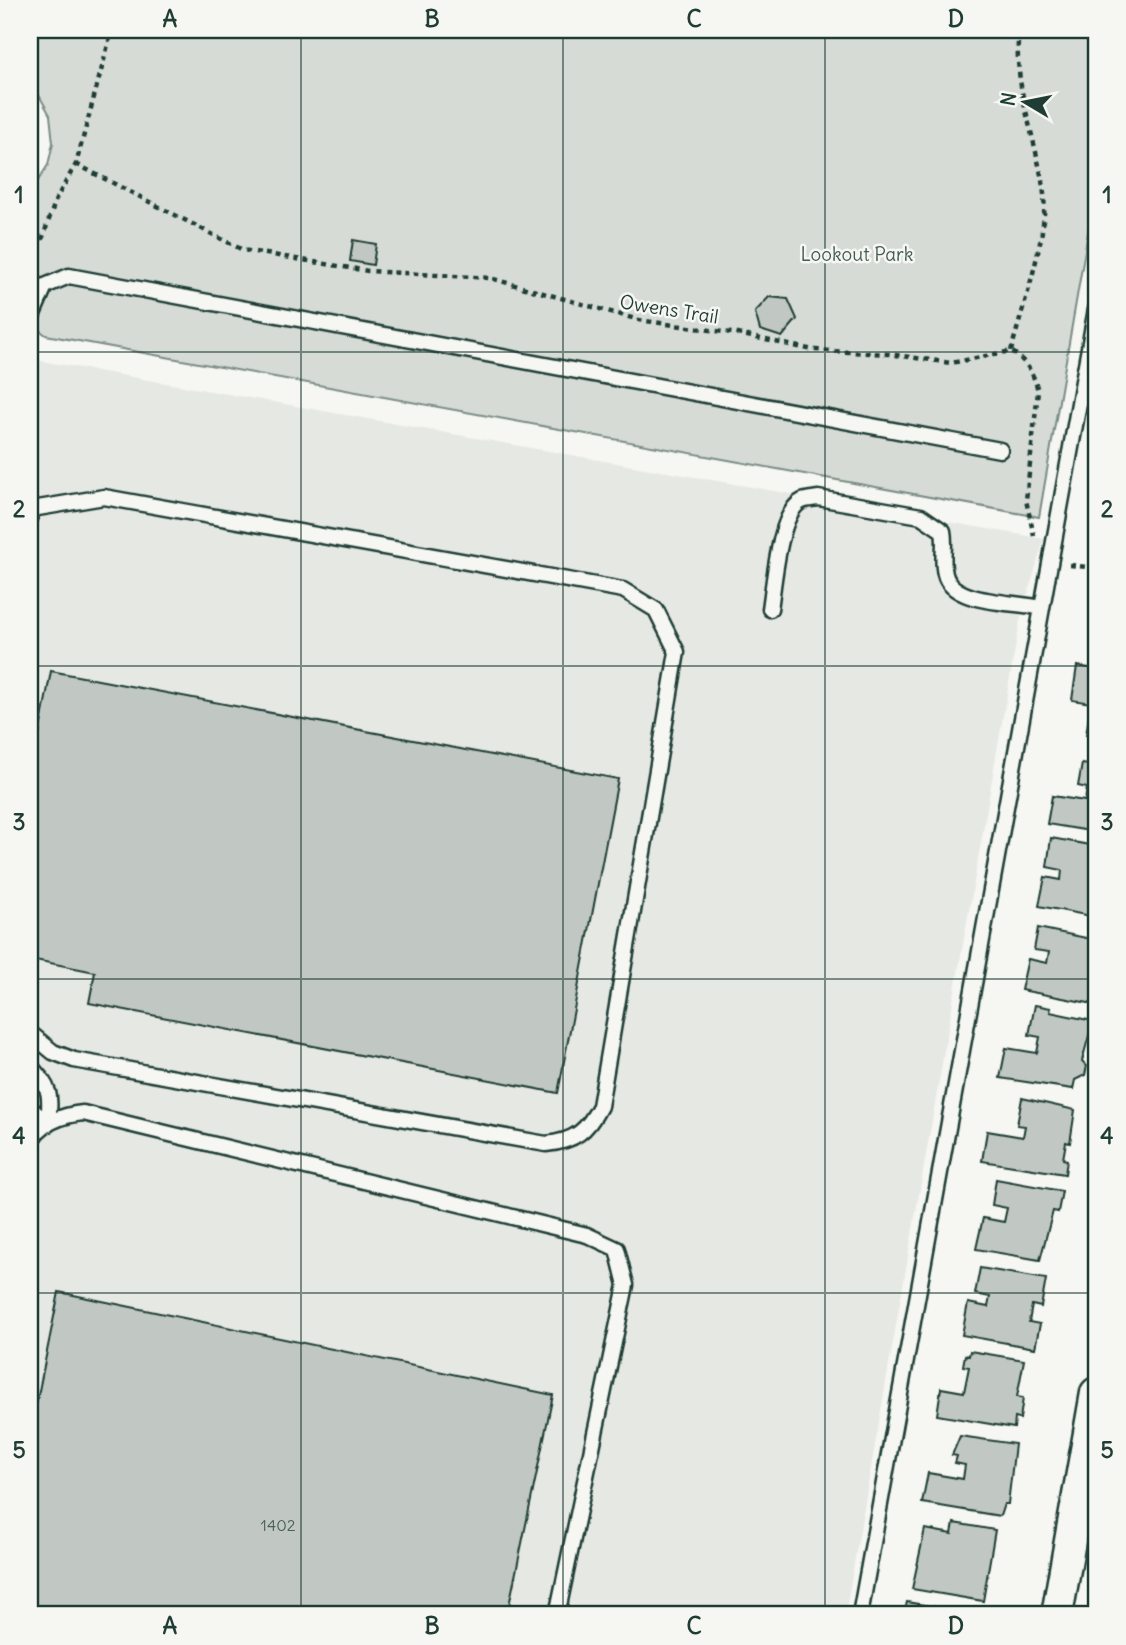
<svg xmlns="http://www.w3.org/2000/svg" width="1126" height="1645" viewBox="0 0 1126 1645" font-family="Delius,sans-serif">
	<rect width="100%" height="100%" fill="#f6f6f2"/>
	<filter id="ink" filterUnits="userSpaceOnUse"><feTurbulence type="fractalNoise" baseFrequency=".0143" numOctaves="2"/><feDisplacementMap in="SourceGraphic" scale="14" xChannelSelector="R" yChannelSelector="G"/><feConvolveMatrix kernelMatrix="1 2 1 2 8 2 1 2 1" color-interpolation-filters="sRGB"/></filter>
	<g filter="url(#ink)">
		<!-- built -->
		<path fill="#e6e8e4" d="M30,359L1044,539L1020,620L845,1615H30Z"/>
		<!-- green -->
		<path fill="#d6dbd6" stroke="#7a8c85" stroke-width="2" d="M30,30H1096V186L1039,517L46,335L30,323V193L48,165L53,143L50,115L30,79Z"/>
		<!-- building -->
		<path fill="#c1c8c3" stroke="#1f3d34" stroke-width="2" d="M353,240L376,244L373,265L350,261Z
			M769,297L788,299L797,319L782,337L760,330L755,312Z
			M1077,666L1096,669V736L1086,735L1091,703L1072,700Z
			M51,671L618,779L558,1093L89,1003L95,972L30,959V783Z
			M1082,764L1096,766V832L1047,824L1052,796L1085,801L1087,788L1078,786Z
			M1051,838L1096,846V917L1039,906L1045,877L1061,880L1062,870L1047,867Z
			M1038,928L1096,940L1092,974L1096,975L1094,1004L1021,990L1028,959L1047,963L1049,952L1034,950Z
			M1035,1005L1051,1008L1050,1012L1093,1021L1082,1061L1087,1066L1085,1075L1075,1080L1073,1089L1000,1078L1006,1048L1037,1053L1040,1037L1029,1035Z
			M1022,1098L1075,1110L1070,1143L1066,1142L1063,1159L1067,1160L1065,1174L982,1161L987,1131L1023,1137L1025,1126L1017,1125Z
			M996,1179L1062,1191L1058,1212L1053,1211L1040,1260L976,1249L983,1218L1004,1222L1007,1208L992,1205Z
			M980,1268L1046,1279L1041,1307L1032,1305L1029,1322L1040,1324L1035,1348L962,1335L968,1303L988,1307L990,1297L975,1294Z
			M59,1292L553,1395L507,1615H30V1435Z
			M970,1351L1024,1360L1017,1397L1023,1398L1020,1419L1015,1418L1014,1428L937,1415L941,1388L964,1392L969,1367L963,1366L965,1355L969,1356Z
			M960,1436L1015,1444L1008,1504H1004L1000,1516L922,1503L928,1473L963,1479L965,1465L955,1463L957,1456L952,1455Z
			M954,1523L995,1530L983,1601L912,1589L925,1529L952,1534Z
			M907,1602L982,1615H904Z"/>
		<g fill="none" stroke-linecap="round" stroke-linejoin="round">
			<!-- lane casing -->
			<g stroke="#1f3d34" stroke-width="19">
				<path id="lane" d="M30,321L45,286L69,276L1000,450
					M30,519L32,509L104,497L623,590L656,610L677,652L600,1106C587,1131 575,1141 546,1144L74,1060L53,1052L30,1033
					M770,609C774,584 779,512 802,501C807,499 814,499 818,498L921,516L943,531C946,545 941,559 945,574C952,605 1014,601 1041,608
					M30,1066C51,1089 51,1093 48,1124
					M30,1108L48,1124
					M30,1144C37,1123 64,1115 83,1113L587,1235L617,1249L626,1285L557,1615
					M860,1615L1096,309"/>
			</g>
			<!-- street casing -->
			<g stroke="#1f3d34" stroke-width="35">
				<path id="street" d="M1057,1615L1096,1393"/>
			</g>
			<!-- path -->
			<path stroke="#1f3d34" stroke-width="4.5" stroke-dasharray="5 5" stroke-linecap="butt" d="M76,164L243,250L368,271L490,278L639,320L738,334L813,350L889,354L951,363L1011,351C1027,362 1033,372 1038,391L1026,500L1034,536
				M30,256L43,237L56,199L76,164L112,30
				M1011,351C1022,309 1048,236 1044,194C1037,138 1012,86 1019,30
				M1070,565L1096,568"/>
			<!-- lane -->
			<use href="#lane" stroke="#f6f6f2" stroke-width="14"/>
			<!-- street -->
			<use href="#street" stroke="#f6f6f2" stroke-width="30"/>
		</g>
	</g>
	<!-- grid -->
	<path fill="none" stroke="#1f3d34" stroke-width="2" stroke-opacity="0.55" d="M301,30V1615M563,30V1615M825,30V1615M30,352H1096M30,666H1096M30,979H1096M30,1293H1096"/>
	<g text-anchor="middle" stroke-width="5" stroke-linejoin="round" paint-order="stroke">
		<!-- number labels -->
		<g font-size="16" fill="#486058">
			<text x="278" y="1531">1402</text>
		</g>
		<!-- park labels -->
		<g font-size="19" fill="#445d54" stroke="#f6f6f2">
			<text x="857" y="261">Lookout Park</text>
		</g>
		<!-- street labels -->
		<g font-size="19" fill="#1f3d34" stroke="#f6f6f2">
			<text transform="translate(669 309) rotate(9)" y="7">Owens Trail</text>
		</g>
	</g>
	<!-- margin -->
	<rect width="1126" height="1645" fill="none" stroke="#f6f6f2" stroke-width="77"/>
	<!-- north arrow -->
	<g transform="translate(1025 102) rotate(280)" stroke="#f6f6f2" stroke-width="5" paint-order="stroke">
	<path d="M0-5L12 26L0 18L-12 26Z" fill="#1f3d34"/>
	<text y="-10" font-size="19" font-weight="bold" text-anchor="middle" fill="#1f3d34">N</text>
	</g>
	<rect x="38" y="38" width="1050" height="1568" fill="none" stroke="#1f3d34" stroke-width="2.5"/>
	<g font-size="23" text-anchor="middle" font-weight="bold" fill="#1f3d34">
		<text x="170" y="27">A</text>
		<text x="432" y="27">B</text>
		<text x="694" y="27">C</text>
		<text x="956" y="27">D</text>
		<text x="19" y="203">1</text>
		<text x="1107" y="203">1</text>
		<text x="19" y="517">2</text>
		<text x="1107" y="517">2</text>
		<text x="19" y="830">3</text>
		<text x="1107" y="830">3</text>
		<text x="19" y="1144">4</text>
		<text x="1107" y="1144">4</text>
		<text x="19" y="1458">5</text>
		<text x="1107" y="1458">5</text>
		<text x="170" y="1634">A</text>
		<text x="432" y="1634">B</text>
		<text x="694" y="1634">C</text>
		<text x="956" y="1634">D</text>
	</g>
</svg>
